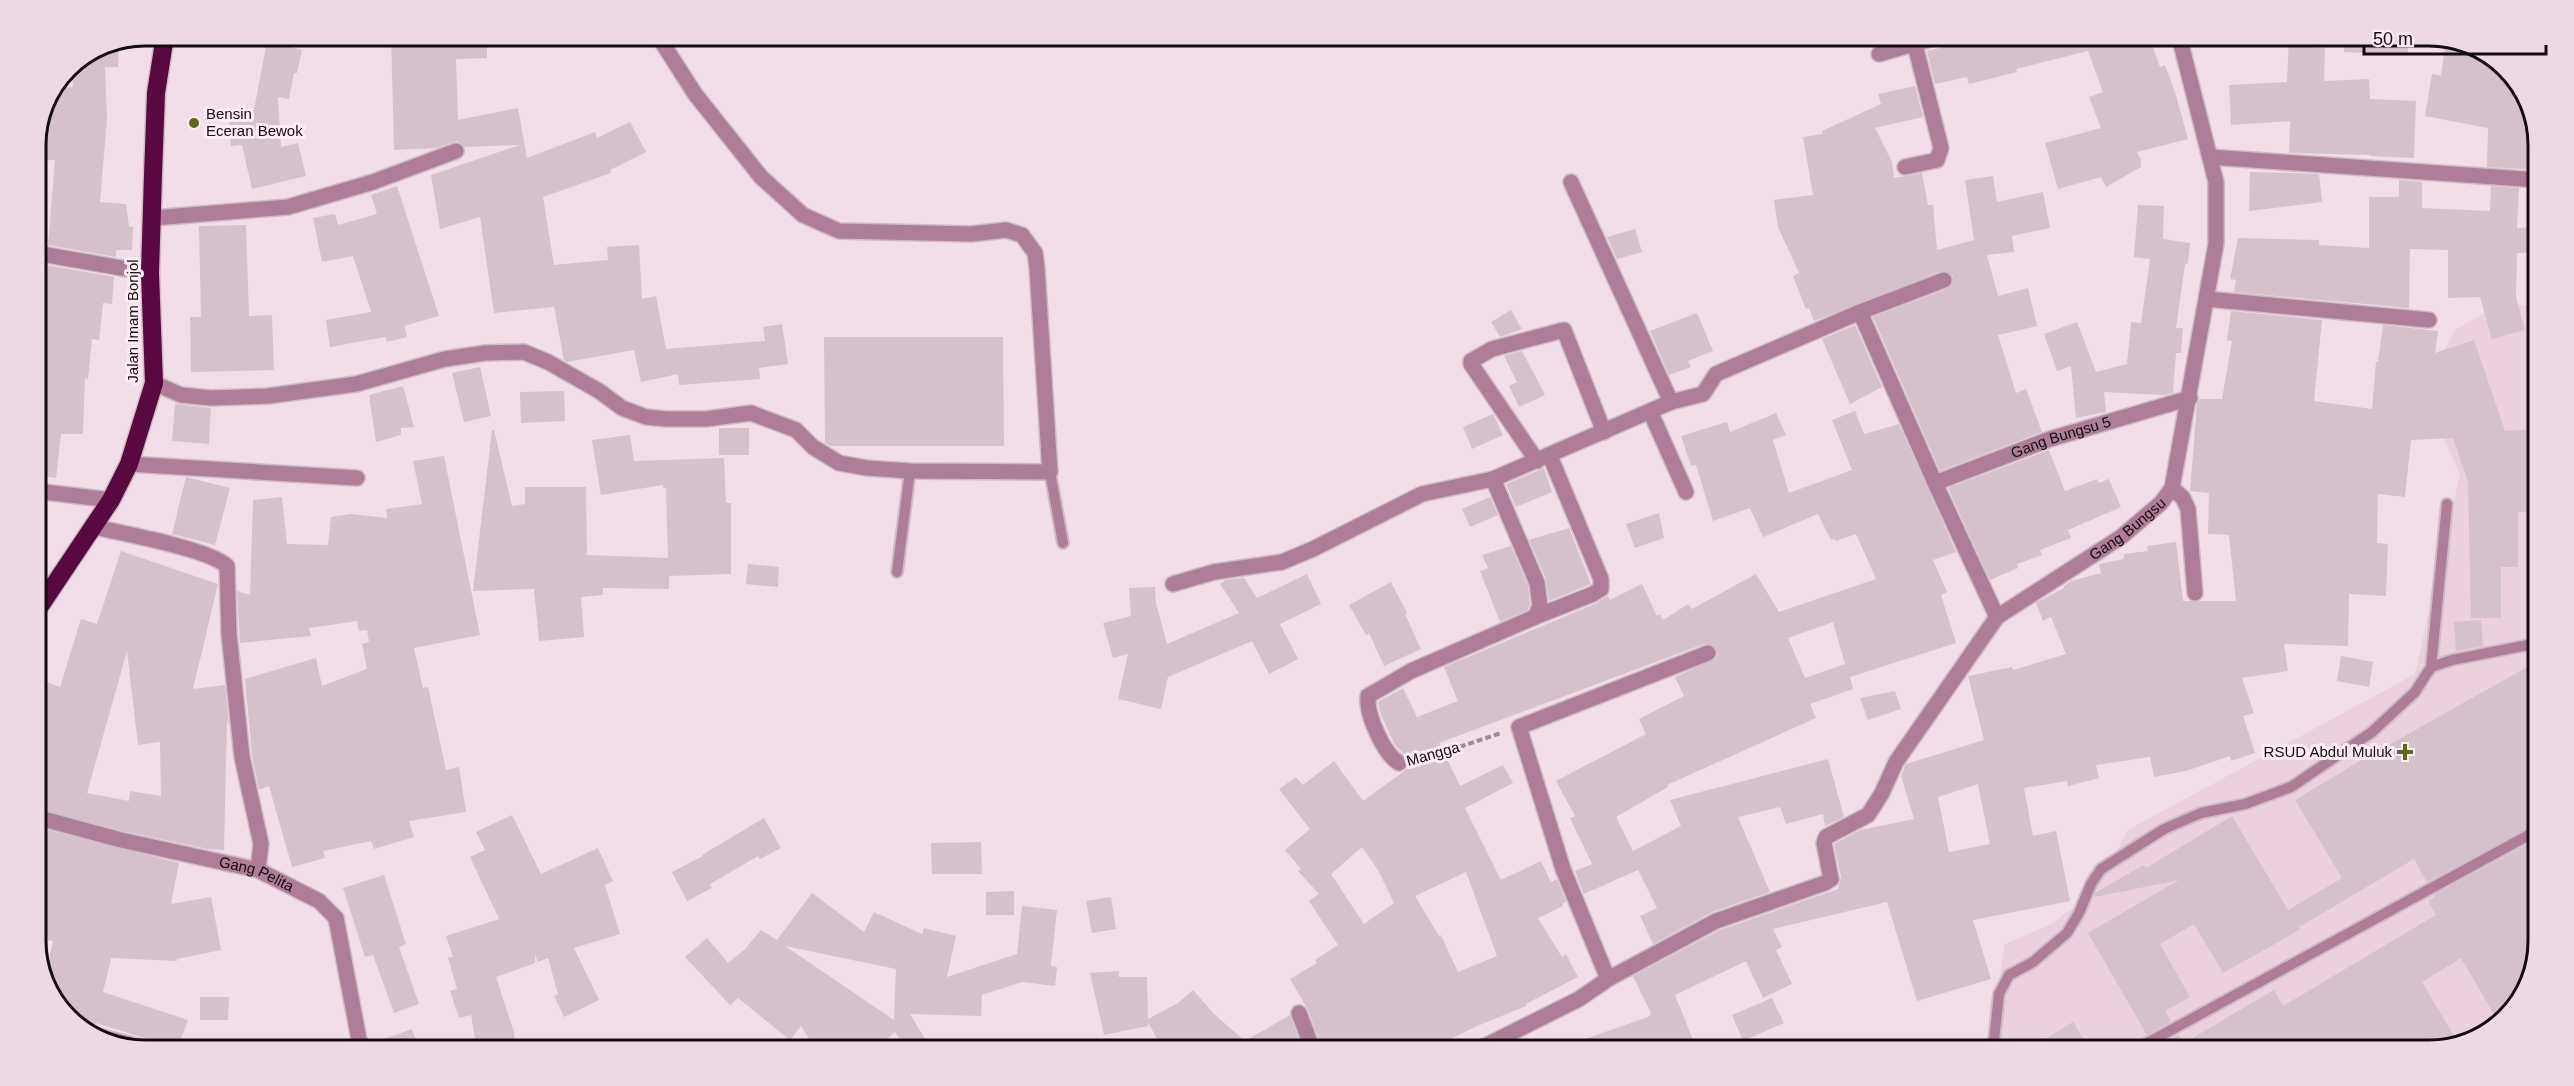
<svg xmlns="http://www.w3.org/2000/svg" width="2574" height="1086" viewBox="0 0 2574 1086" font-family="Helvetica,sans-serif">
	<rect width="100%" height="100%" fill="#f2dee8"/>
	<!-- built -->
	<path fill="#ebd0de" d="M2501,303L2538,307V940L2530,982L2489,1031L2429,1050H1988L2005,944L2051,924L2095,892L2128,830L2415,674L2460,474L2444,439L2436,367L2455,330Z"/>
	<!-- building -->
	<path fill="#d4c1cb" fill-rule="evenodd" d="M391,36H487V58L456,59L458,120L518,108L527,158L595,132L597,138L630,122L646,152L610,170L611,173L543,197L554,265L608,260L607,247L639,245L642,299L656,296L666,349L765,341L763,327L782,324L788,364L759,368L760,379L679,385L678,374L641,382L634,350L567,362L564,360L554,307L494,313L480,217L440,229L431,175L520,145L465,147L457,141L436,148L394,150Z
		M1989,36H2007L2009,45L2017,46L2045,36H2149L2160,67L2165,65L2175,92L2188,139L2137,152L2141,159V167L2106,187L2101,177L2058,189L2045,143L2101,128L2089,97L2103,92L2088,51L2016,69L2017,72L1969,84L1967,77L1935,84L1927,51Z
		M2289,36H2305L2307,47L2325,48L2324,81L2369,79L2370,99L2416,101L2414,158L2370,156L2371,155L2289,153L2290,121L2231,125L2229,85L2287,82Z
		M2344,36H2408V55L2344,52Z
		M119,41L118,67H105L107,119L100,202L126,204L129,227H133L132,250H116V257L48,245L55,160H36V139L59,88L73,87L72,65L104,44Z
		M267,41L302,50L297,73H294L289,99L278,97L281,147L298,143L306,176L252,189L242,145L231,146L229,112L254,110Z
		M2445,46L2477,50L2507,74L2506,84L2520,86L2527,108L2525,126H2533L2538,139V170L2487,167L2488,128L2425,116L2432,74L2441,76Z
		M1915,86L1923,117L1875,128L1892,162L1894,178L1922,173L1928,205H1933L1937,250L1974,240L1965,180L1993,176L1997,202L2043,192L2050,228L2012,236L2014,252L1987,255L1998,296L2028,288L2037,326L1998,335L2016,393L2026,389L2042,432L1940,471L1873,317L1947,289L1953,282V276L1946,271H1941L1814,321L1809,308L1806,309L1793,276L1799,273L1778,227L1774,200L1813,195L1803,137L1823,134L1822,131L1881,104L1878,94Z
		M2250,172L2319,174L2322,202L2249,211Z
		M2399,180L2422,182V208L2490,211L2491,186L2519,188L2517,228L2535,227L2536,252L2517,253L2516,297L2525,330L2492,339L2480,297L2448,298V250L2410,249L2409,308L2234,292L2236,280L2230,279L2238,238L2319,240V245L2369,248V197H2399Z
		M397,186L439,316L404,326L407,337L387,342L385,337L330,347L326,320L371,312L353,256L322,262L313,218L335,214L338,225L377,214L371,195Z
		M2138,205L2164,206L2163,239L2190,243L2188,264H2185L2176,328H2183L2181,353H2176L2173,393L2164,395L2104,392L2106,412L2076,418L2071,366L2057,371L2044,334L2077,322L2096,372L2127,364L2131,322L2141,323L2150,259L2134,257Z
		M246,225L249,316L272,315L274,370L191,372L190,317H201L199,226Z
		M1635,229L1642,252L1617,259L1607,237Z
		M46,265L114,277L112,304L103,303L99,340L92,339L88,379L85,378L83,434H61L56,478L36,475V411H45L47,374L36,373V278L39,266L46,268Z
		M1511,310L1522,329L1500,337L1491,322Z
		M2231,311L2322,320L2314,401L2372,409L2376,362H2378L2383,325L2438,331L2435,353L2474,340L2505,431L2538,429V511L2518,512V567H2501V618H2471L2468,482L2453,438L2411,440L2405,497L2378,494L2377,543L2388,544L2386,596L2349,594L2348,646L2284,644L2288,671L2242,678L2254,713L2243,716L2255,753L2231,761L2230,756L2186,771L2154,777L2150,757L2096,765L2099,778L2068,786L2067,781L2024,788L2033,836L2056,831L2070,901L1973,920L1991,979L1917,1001L1887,902L1773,929L1782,947L1776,950L1792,984L1763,998L1746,961L1675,995L1695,1045L1685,1050H1664L1659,1042L1636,1050H1562V1047L1648,1017L1651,1013L1633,976L1720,930L1838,889L1841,877L1834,844L1860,830L1914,819L1901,776L1906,764L1984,740L1968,676L2012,667L2013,670L2066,654L2051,617L2043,621L2036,603L2064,588V586L2071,581L2101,573L2099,564L2124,559V554L2148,551L2147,546L2176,542L2183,601H2236L2229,535L2208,534L2209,493L2190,491L2197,404L2200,399H2222L2232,341L2227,340ZM1978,784L1990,844L1949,852L1938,797Z
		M1697,313L1713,351L1688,361L1691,367L1669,375L1650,331Z
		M1855,325L1882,387L1850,404L1822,339Z
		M824,337H1003L1004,446H830L825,443Z
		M1522,351L1545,395L1519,407L1509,386L1517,382L1504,356Z
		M480,367L491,416L464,422L452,373Z
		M403,386L414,427L401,428V435L376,442L369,395Z
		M564,391L565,421L521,423L520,392Z
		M175,404L211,408L209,444L172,441Z
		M1855,411L1864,434L1899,424L1956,552L1933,560L1947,592L1941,595L1956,643L1850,677L1853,689L1810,704L1816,718L1667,785L1668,787L1616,817L1633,851L1681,826L1670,800L1828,759L1844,817L1825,826L1823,814L1786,824L1780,807L1738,817L1770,892L1712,912L1653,944L1640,916L1657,908L1638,870L1584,894L1575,871L1592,864L1570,818L1575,816L1556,781L1646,734L1639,719L1684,696L1675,677L1715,659L1718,654L1714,646L1704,644L1439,743L1460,786L1503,765L1513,783L1465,808L1501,880L1541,861L1551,882L1557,879L1566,902L1562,904L1563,906L1538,918L1562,957L1566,954L1578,977L1526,1004V1006L1475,1027L1428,1050H1323L1308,1010L1290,979L1317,963L1315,960L1338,945L1309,901L1319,894L1298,871L1301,869L1285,850L1310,829L1279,789L1296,777L1303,785L1334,761L1363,801L1407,769L1409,764L1406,756L1395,745L1381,715L1378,702L1403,688L1417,717L1458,701L1444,667L1597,603L1608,596L1610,600L1642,584L1657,616L1660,614L1663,620L1688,604L1692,609L1756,574L1779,612L1876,579L1856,534L1836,541L1835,539L1831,540L1818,514L1763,537L1750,508L1713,521L1696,465L1691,466L1681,436L1727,422L1730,432L1776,413L1786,435L1773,440L1789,493L1852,470L1832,420ZM1833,622L1845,664L1805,678L1788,638ZM1362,847L1378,870L1394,903L1364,924L1331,874ZM1466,872L1497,956L1458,972L1441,935L1439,936L1415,896Z
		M1493,414L1503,435L1472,449L1463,427Z
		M719,428H749V455H719Z
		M492,430H494L512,506L525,504V487H586L587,555L668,558L666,488H663V485L601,495L592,440L630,435L634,461L724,458L726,503H731V574L669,576V589L603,588V595L581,597L584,637L539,641L534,589L473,591Z
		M2049,450L2065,491L2097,479L2099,483L2109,479L2121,507L2068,530L2071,538L2040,550L2042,555L2017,564L2018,568L1990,580L1948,488Z
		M444,456L480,635L414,648L423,688L428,687L446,770L459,767L466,812L409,821L414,837L374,849L371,841L323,851L325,858L292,867L269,786L259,790L252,755L245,679L316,658L322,686L367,669L362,644L369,642L367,630L359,631L357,621L309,628L311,636L240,643L237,591L250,595L253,500L282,497L287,544L328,545L331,517L351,514L387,518L386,509L422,504L413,461Z
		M1544,468L1552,492L1516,507L1506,484Z
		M186,477L230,488L215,545L172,534Z
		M1490,497L1498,515L1470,527L1462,509Z
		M1659,513L1664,538L1635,548L1626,524Z
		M1569,528L1591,584L1549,601L1546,579L1529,540Z
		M1511,546L1528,586L1530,604L1528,610L1500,622L1480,571L1488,568L1482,555Z
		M121,551L218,584L193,689L225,685L229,726L227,720L224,850L208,849L123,831L36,808V678L60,687L81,619L97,624ZM127,651L138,745L160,742L161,796L130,791L129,801L87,793Z
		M748,564L779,567L778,587L746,584Z
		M1307,574L1321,604L1280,624L1298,659L1269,674L1252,641L1168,677L1161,709L1118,699L1128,654L1113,658L1103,623L1131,616L1129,588L1155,587L1156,603L1167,644L1239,613L1220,584L1226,580L1244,578L1257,598Z
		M1391,582L1407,613L1405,614L1421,649L1384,666L1369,633L1366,635L1349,605Z
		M2481,620L2483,646L2456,651L2454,622Z
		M2341,656L2373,662L2369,687L2337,681Z
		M2538,661V823L2427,882L2414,859L2299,927L2300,929L2280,941L2223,973L2194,924L2160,944L2190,997L2165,1011L2171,1021L2147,1035L2088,933L2179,880L2095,897V893L2144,865L2146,868L2232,816L2288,910L2342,878L2295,800L2360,761Z
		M1895,691L1901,709L1868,720L1860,698Z
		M512,815L541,874L598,848L613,881L605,885L620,934L574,948L599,1000L564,1017L554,996L558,994L548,958L538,962L535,955V963L496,977L514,1032L515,1050H477L471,1015L459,1018L450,991L457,989L448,958L453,957L446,936L499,919L470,857L485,850L476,832Z
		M764,818L781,848L760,859L758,856L710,884L712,888L687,901L672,872L703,856L702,855Z
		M36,827L179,863L171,904L211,897L221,950L177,959V961L111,958L103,992L188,1020L177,1050H170L161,1047L154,1041L96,1023L95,1025L77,1021L58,1007L46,973L53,941L36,938Z
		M2538,839V940L2530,982L2498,1021L2461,958L2422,982L2457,1041L2429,1050H2155L2154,1048L2179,1035L2184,1043L2274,990L2283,1006L2436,915L2428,901L2435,897L2434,895Z
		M981,842L982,874H932L931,843Z
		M384,875L406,944L399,947L419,1004L394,1013L373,955L365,957L343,888Z
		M1014,891V915H986V892Z
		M812,893L864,932L874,912L922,934L924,928L956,936L947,977L1017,954L1022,906L1057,910L1051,966L1057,967L1055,986L1022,982L982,995L981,1016L910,1014L925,1039L907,1050L895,1032L873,1050H852L845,1041L830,1050H816L801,1026L790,1040L738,998L730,1005L685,957L707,938L728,963L745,949L761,930L777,940ZM785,946L896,969L894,1020Z
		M1111,897L1116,929L1092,933L1086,901Z
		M1119,971V977H1147L1148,1019L1178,1003L1193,990L1214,1014L1245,1041L1290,1015L1303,1050H1163L1148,1022V1026L1104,1035L1090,973Z
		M200,997H229L228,1020H200Z
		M1772,998L1784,1023L1743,1041L1732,1015Z
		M2073,1022L2090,1050H2028Z
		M412,1029L420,1050H371L370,1044Z"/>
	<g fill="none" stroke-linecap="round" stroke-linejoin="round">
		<!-- lane casing -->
		<g stroke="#cebcc5" stroke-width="14">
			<path id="lane" d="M1050,472L1063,543
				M897,572L910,471
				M2431,667L2447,504
				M2140,1047L2538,830
				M1993,1050L1999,994L2009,975L2033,962L2067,933L2079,913L2091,884L2101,869L2164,829L2201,813L2245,804L2291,787L2372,732L2415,692L2431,667L2452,660L2538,643"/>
		</g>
		<!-- street casing -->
		<g stroke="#cebcc5" stroke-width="18">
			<g id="street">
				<path d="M2017,36H2019"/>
				<path d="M1879,54L1941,36"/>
				<path d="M2210,157L2538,180"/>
				<path d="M1905,167L1937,160L1941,148L1915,45"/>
				<path d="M1571,182L1671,402"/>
				<path d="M153,218L288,207L373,182L456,151"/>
				<path d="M36,253L150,273"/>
				<path d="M2207,299L2429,320"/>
				<path d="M1860,312L1935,483L1997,617"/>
				<path d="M154,383L181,395L211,398L268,396L356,384L445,359L485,353L524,352L548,362L599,391L622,408L646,417L667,419H706L751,413L796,430L813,447L839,463L867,468L910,471L1050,472L1037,268L1035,253L1022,235L1006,230L971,234L839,231L803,215L761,177L695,94L658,36"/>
				<path d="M1650,411L1686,492"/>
				<path d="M1537,461L1471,364V361L1492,349L1564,330L1604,432"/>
				<path d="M129,464L357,478"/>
				<path id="s1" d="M1935,483L2050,439L2190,398"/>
				<path d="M2172,488L2183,498L2188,509L2195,593"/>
				<path d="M36,491L111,500"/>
				<path d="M94,527C122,533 209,549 227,566L229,634L242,757L261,844L258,870"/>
				<path d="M1173,584L1214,572L1282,562L1313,549L1422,494L1493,479L1671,402L1703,394L1716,374L1860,312L1944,280"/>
				<path d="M1535,617L1593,594L1601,589V579L1550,456"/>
				<path d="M1399,763C1383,753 1366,714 1368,696L1411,671L1535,617L1540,606L1537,583L1493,479"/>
				<path id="s2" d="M36,817L121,840L258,870L319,901L336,918L361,1050"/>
				<path id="s3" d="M1608,979L1716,921L1825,883L1831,879L1824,843L1826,837L1868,815L1882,793L1896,762L1997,617L2121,537L2161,503L2172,488L2216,244V182L2179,36"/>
				<path d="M1299,1013L1313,1050"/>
				<path d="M97,1036L152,1050"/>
				<path d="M1477,1050L1579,999L1608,979L1563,869L1519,727L1708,653"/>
			</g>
		</g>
		<!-- highway casing -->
		<g stroke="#cebcc5" stroke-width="21">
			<path id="highway" d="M36,612L111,500L129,464L154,383L150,273L153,175L156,93L165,36"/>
		</g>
		<!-- path -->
		<path stroke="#9b8c94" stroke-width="4" stroke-dasharray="6 3" stroke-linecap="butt" d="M1417,761L1501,733"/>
		<!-- lane -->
		<use href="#lane" stroke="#ae7d98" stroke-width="10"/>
		<!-- street -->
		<use href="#street" stroke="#ae7d98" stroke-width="15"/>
		<!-- highway -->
		<use href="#highway" stroke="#590840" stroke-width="18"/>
	</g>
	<!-- markers -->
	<g fill="#5b6911" stroke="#ffebf5" stroke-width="2">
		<circle cx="194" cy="123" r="6"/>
		<path d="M2402 743h6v6h6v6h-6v6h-6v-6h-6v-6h6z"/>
	</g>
	<g text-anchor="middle" stroke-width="6" stroke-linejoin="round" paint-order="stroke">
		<!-- poi labels -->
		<g font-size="15" fill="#120c0f" stroke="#ffebf5" text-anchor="start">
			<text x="206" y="119">Bensin<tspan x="206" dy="17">Eceran Bewok</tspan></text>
			<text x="2392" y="757" text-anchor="end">RSUD Abdul Muluk</text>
		</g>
		<!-- street labels -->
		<g font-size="15" fill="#120c0f" stroke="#ffebf5">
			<text transform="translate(133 321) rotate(-90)" y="5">Jalan Imam Bonjol</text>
			<text dy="5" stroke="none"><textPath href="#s1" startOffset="134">Gang Bungsu 5</textPath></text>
			<text dy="5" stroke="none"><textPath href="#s3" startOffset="730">Gang Bungsu</textPath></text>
			<text transform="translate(1433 754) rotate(-16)" y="5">Mangga</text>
			<text dy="5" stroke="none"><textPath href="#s2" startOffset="228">Gang Pelita</textPath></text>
		</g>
	</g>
	<!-- crop -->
	<path d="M0 0H2574V1086H0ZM145 46H2429A99 99 0 0 1 2528 145V941A99 99 0 0 1 2429 1040H145A99 99 0 0 1 46 941V145A99 99 0 0 1 145 46Z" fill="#ecd9e3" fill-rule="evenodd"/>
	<path fill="none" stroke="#120c0f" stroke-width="3" d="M145 46H2429A99 99 0 0 1 2528 145V941A99 99 0 0 1 2429 1040H145A99 99 0 0 1 46 941V145A99 99 0 0 1 145 46Z"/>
	<!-- scale -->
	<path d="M2364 45v9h182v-9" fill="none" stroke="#120c0f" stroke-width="3"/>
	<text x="2373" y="45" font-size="18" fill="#120c0f" stroke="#ffebf5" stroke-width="4.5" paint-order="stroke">50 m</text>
</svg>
